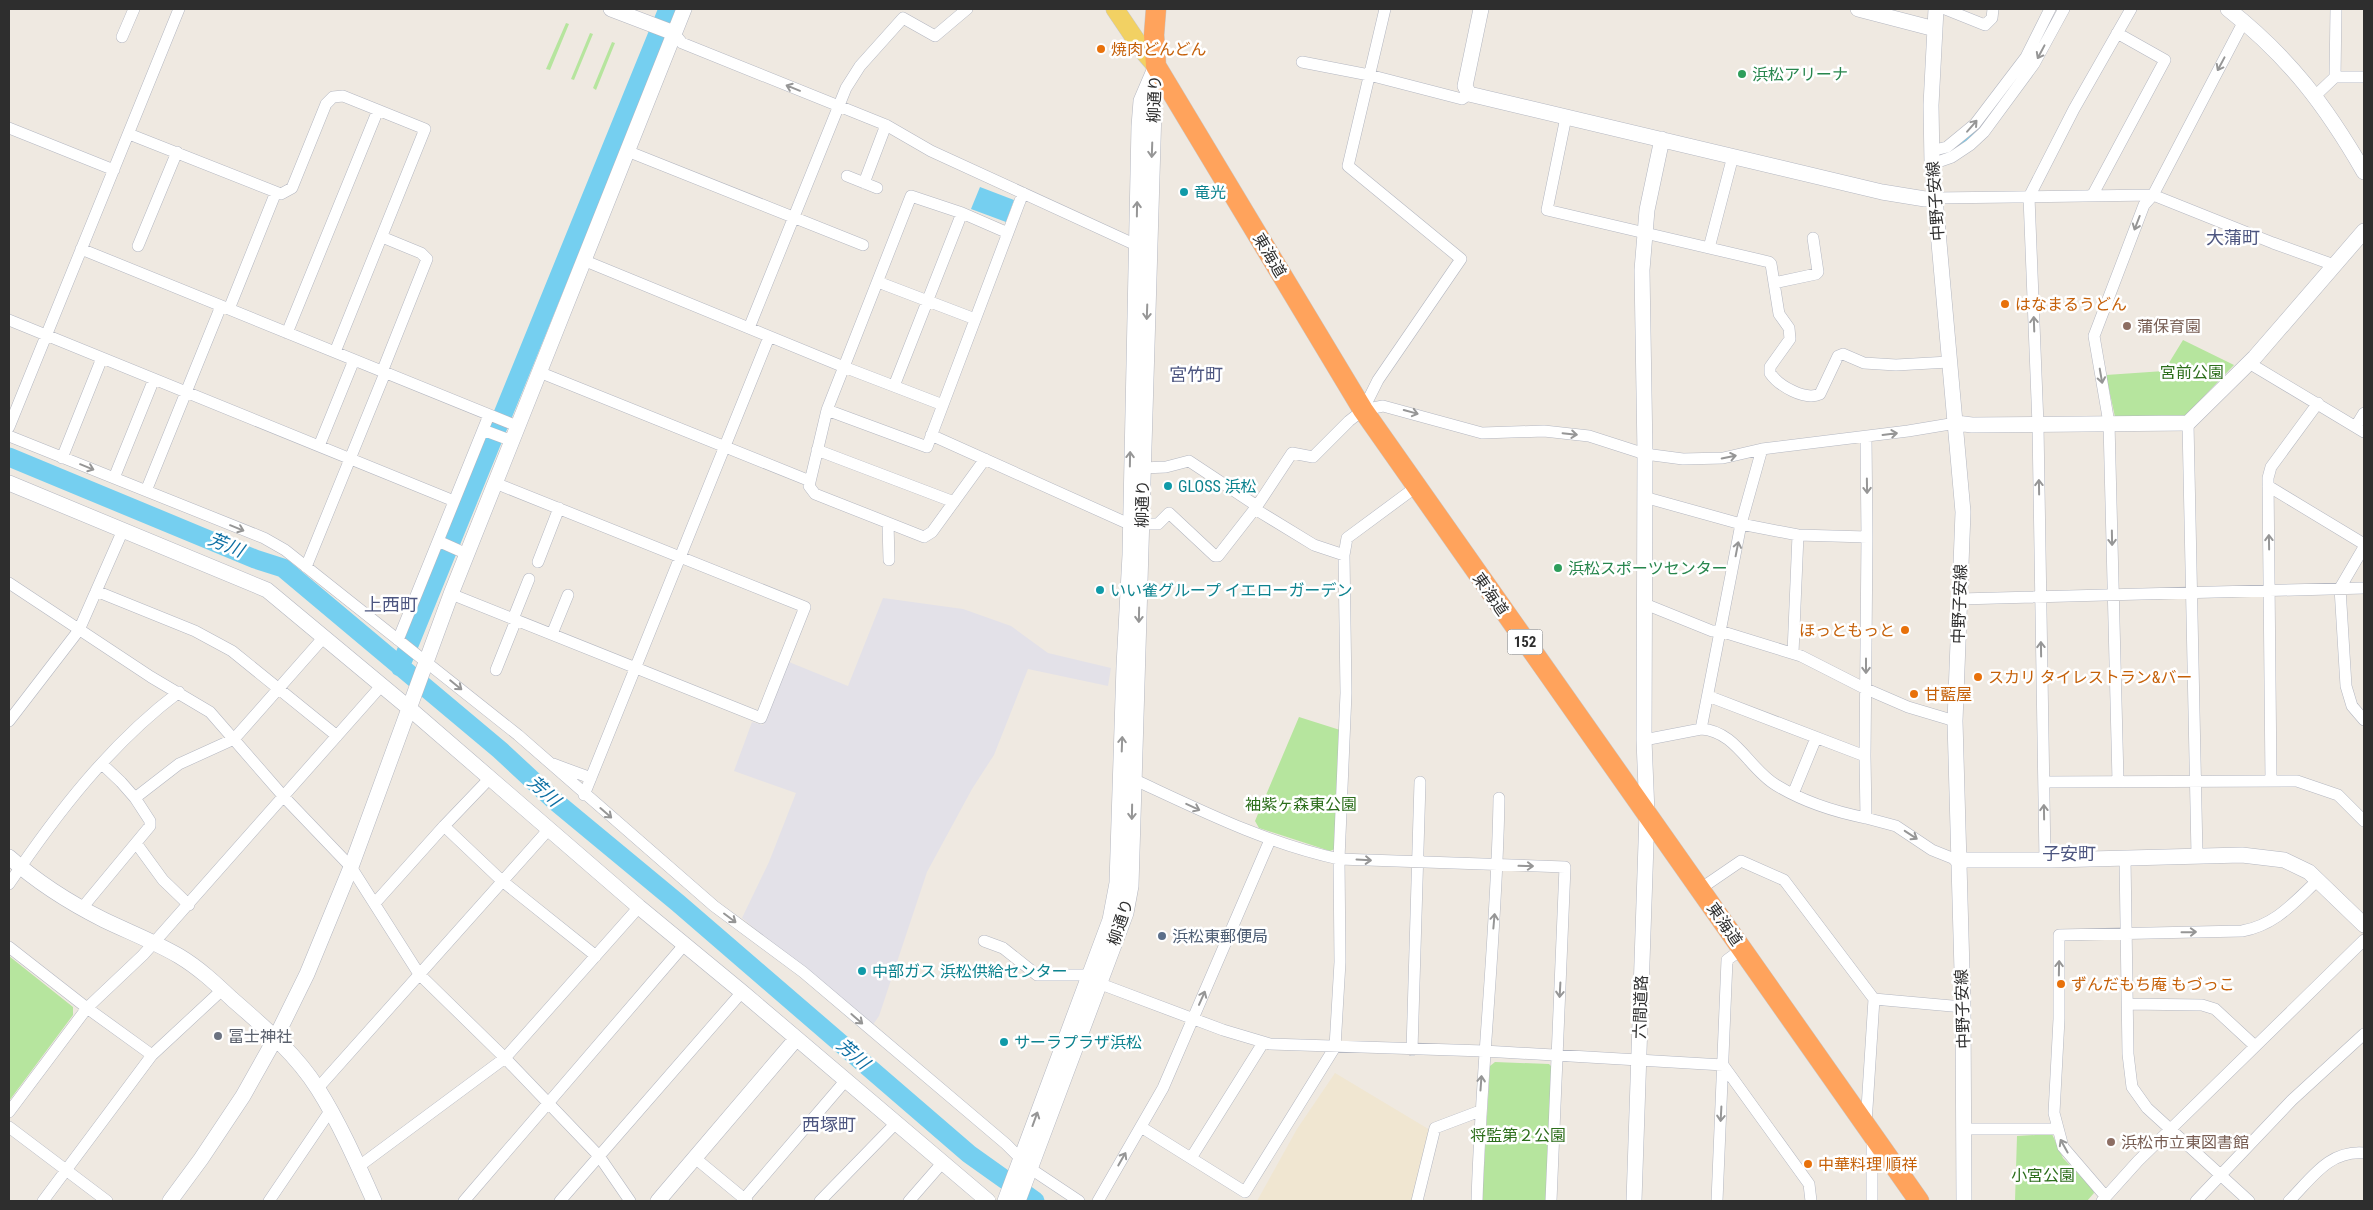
<svg xmlns="http://www.w3.org/2000/svg" width="2373" height="1210" viewBox="0 0 2373 1210" font-family="'Roboto Condensed','Noto Sans JP',sans-serif">
	<rect width="100%" height="100%" fill="#efe9e1"/>
	<!-- industrial -->
	<path fill="#e3e1e8" d="M883,598L963,609L1011,626L1048,653L1111,668L1108,686L1028,669L994,755L972,789L927,872L879,1016L872,1026L742,918L769,862L796,793L734,771L752,722L763,725L789,662L848,686Z"/>
	<!-- education -->
	<path fill="#f0e6d1" d="M1335,1073L1430,1130L1413,1201H1257L1297,1129Z"/>
	<!-- green -->
	<path fill="#b6e59e" d="M566,23L569,24L550,70L546,69Z
		M590,33L593,34L574,80L571,79Z
		M612,42L615,43L596,90L593,88Z
		M2183,340L2234,365L2185,416L2115,417L2106,375L2164,371Z
		M1299,717L1340,730L1335,849L1330,851L1259,828L1255,821Z
		M9,956L73,1007V1015L9,1101Z
		M1495,1062L1549,1064L1554,1069L1547,1201H1482L1490,1066Z
		M2052,1134L2063,1158L2092,1188L2094,1193L2087,1201H2015L2017,1136Z"/>
	<!-- water -->
	<path fill="#75cff0" d="M980,187L1014,200L1006,222L971,209Z"/>
	<g fill="none" stroke-linecap="round" stroke-linejoin="round">
		<!-- stream -->
		<path stroke="#75cff0" stroke-width="3" d="M1953,149L1963,143L1977,129"/>
		<!-- river -->
		<path stroke="#75cff0" stroke-width="19" d="M9,457L255,559L283,568L500,750L556,802L678,903L969,1154L1035,1201
			M400,667L668,9"/>
		<!-- street casing -->
		<g stroke="#b4b7c1" stroke-width="12">
			<path id="street" d="M1945,9L1985,25L1992,18L1993,9
				M674,33L682,43L886,125L931,151L1136,245
				M122,37L134,9
				M1302,62L1369,75L1462,99L1469,94
				M2335,77L2336,9
				M2316,95L2335,77H2364
				M1566,117L1547,210L1769,262L1771,264L1779,314L1789,328L1790,339L1770,367V373C1779,386 1805,401 1820,394L1838,356L1843,354L1864,363L1896,365L1949,362
				M9,128L114,170
				M129,134L281,194L292,188L326,104L333,97L343,96L425,129L335,352
				M627,151L863,245
				M1931,151L1947,147L1975,124L2026,57L2050,9
				M1932,164L1952,157L1970,145L1984,132L2034,64L2064,9
				M847,176L877,188
				M864,183L886,125
				M2092,196L2165,60L2117,33
				M1934,198L2153,195L2273,243L2334,265
				M382,237L421,253L427,259L382,372
				M138,246L177,152
				M1709,248L1733,156
				M81,249L517,426
				M583,260L844,367L943,405
				M878,282L975,319
				M1774,283L1816,274L1818,272L1813,238
				M229,309L276,192
				M9,320L454,501
				M749,328L846,88L860,66L903,18L935,36L967,9
				M287,333L378,110
				M2249,363L2364,432
				M539,372L810,481
				M894,386L962,213
				M827,410L927,447L1023,193
				M1363,410L1378,380L1461,259L1348,166L1385,9
				M2188,423L2197,855
				M2356,426L2364,413
				M9,427L179,9
				M483,430L512,441
				M931,435L1129,524H1158L1169,513L1215,556H1218L1257,506L1292,453L1313,457L1349,421L1363,410L1383,406L1482,433L1544,431L1589,436L1645,454L1683,459L1723,458L1762,449L1908,431L1956,423
				M9,436L264,538L285,550L518,735L714,906L803,972L1006,1144L1031,1169L1079,1201
				M319,446L354,360
				M817,450L954,502
				M62,458L102,358
				M985,459L932,532L924,537L815,494L809,486L827,410L911,196L962,213L1008,233
				M1143,468L1166,467L1189,461L1257,506
				M114,478L154,379
				M2268,486L2364,544
				M146,491L221,306
				M1644,497L1741,524L1798,535L1867,537
				M1255,509L1314,545L1344,555
				M888,523L889,560
				M438,541L467,554
				M2364,547L2340,588L2346,686L2352,706L2364,720
				M538,562L559,508
				M306,567L385,373
				M9,583L151,677L210,712L284,797L351,867L419,974L505,1058L599,1156L630,1201
				M96,591L195,631L232,651L337,736
				M451,594L761,718L805,607L495,483
				M1960,599L2364,588
				M1645,604L1712,631H1720L1801,656L1864,688L1908,707L1955,721
				M513,619L529,579
				M552,634L568,595
				M398,640L489,415
				M1793,653L1798,535
				M496,670L516,620
				M1708,696L1865,756L1867,537L1866,437
				M9,721L79,630L123,530
				M1701,729C1736,731 1749,769 1776,785C1802,801 1836,812 1866,818L1865,756
				M1644,740L1701,729L1741,524L1762,449
				M102,764L121,782L135,798L179,764L234,739L324,637
				M553,764L591,778
				M490,778L444,826L501,880L596,956
				M1133,779C1200,810 1265,843 1339,859L1565,867L1551,1201
				M2118,781L2109,423L2094,336L2144,205L2153,195L2244,21
				M2271,781L2268,478L2271,467L2318,403
				M2044,782L2297,781L2338,795L2364,821
				M1793,794L1816,738
				M584,795L769,337
				M1866,818L1896,826L1932,850L1957,860
				M136,843L163,880L189,905
				M2125,858L2128,1054L2132,1087L2147,1108L2249,1201
				M2045,861L2038,425L2029,197L2074,109L2131,9
				M9,884C57,813 110,744 179,692
				M1700,889L1741,861L1784,880L1874,999L1963,1007
				M375,903L444,826
				M82,908L150,826V821L135,798
				M984,941L1003,948L1037,975H1089L1098,983L1223,1030L1270,1044L1484,1051L1723,1065L1809,1184L1811,1201
				M9,947L87,1008L152,1055
				M2128,1004L2202,1005L2215,1009L2255,1046
				M1412,1050L1420,782
				M318,1088L549,829
				M9,1112L87,1008L143,955L381,686
				M1866,1124L1874,999
				M9,1127L107,1201
				M1141,1127L1245,1192L1335,1047L1340,962L1339,859L1346,693L1344,555L1347,538L1416,487
				M1964,1129H2057
				M695,1158L747,1201
				M1191,1158L1263,1043
				M358,1167L505,1058L639,907
				M2106,1197L2063,1147L2054,1113L2059,1019V935L2242,931C2276,925 2294,902 2318,880
				M744,1199L846,1080
				M43,1201L152,1055L222,990
				M269,1201L330,1111
				M464,1201L685,944
				M560,1201L742,992
				M820,1201L897,1122
				M909,1201L943,1162
				M1098,1201L1163,1088L1270,840
				M1417,1201L1435,1128L1480,1111
				M1477,1201C1481,1067 1497,933 1499,798
				M1717,1201L1727,960L1742,949
				M1872,1201V1138
				M2102,1201L2138,1161L2364,940
				M2196,1201L2292,1100L2364,1034
				M2289,1201C2312,1178 2329,1150 2364,1153"/>
		</g>
		<!-- secondary casing -->
		<g stroke="#b4b7c1" stroke-width="16">
			<path id="secondary" d="M611,9L674,33
				M1481,9L1465,86L1469,94L1882,192L1925,199L1934,198
				M1858,9L1935,29
				M1936,9L1931,105L1932,164L1963,512L1955,721L1963,1007L1964,1201
				M2228,9C2289,57 2326,106 2364,172
				M1956,423L1972,425L2188,423L2255,357L2364,231
				M9,483L267,590L410,709L639,907L742,992L988,1201
				M9,857C37,882 70,903 104,920C129,932 155,942 179,956C199,968 215,983 232,999C263,1026 296,1054 318,1089C340,1124 357,1163 374,1201
				M1957,860H2052L2242,855L2284,860L2309,872L2364,925
				M170,1201L201,1159L243,1096L275,1039L307,974L351,867L451,594L684,9
				M658,1201L796,1039
				M1005,1201L1110,920L1117,883L1124,666L1130,555L1139,126L1141,101L1156,66
				M1018,1201L1126,913L1131,886L1155,75
				M1634,1201L1647,813L1644,740L1645,454L1642,270L1647,210L1662,139"/>
		</g>
		<!-- primary casing -->
		<g stroke="#c9c9c9" stroke-width="19">
			<path id="primary" d="M1115,9L1144,52L1156,66"/>
		</g>
		<!-- highway casing -->
		<g stroke="#c9c9c9" stroke-width="21">
			<path id="highway" d="M1156,9L1154,35L1156,66L1363,410L1919,1201"/>
		</g>
		<!-- street -->
		<use href="#street" stroke="#fff" stroke-width="11"/>
		<!-- secondary -->
		<use href="#secondary" stroke="#fff" stroke-width="15"/>
		<!-- primary -->
		<use href="#primary" stroke="#f2d163" stroke-width="18"/>
		<!-- highway -->
		<use href="#highway" stroke="#ffa35c" stroke-width="20"/>
	</g>
	<!-- one-way arrows -->
	<defs><path id="oneway-shaft" d="M-6 0H5M1.5-3L5.5 0L1.5 3" fill="none" stroke-width="1.6" stroke-linecap="round" stroke-linejoin="round" transform="scale(1.25)"/></defs>
	<g stroke="#969696">
		<use href="#oneway-shaft" transform="translate(2041 52) rotate(118)"/>
		<use href="#oneway-shaft" transform="translate(2221 64) rotate(118)"/>
		<use href="#oneway-shaft" transform="translate(793 88) rotate(-158)"/>
		<use href="#oneway-shaft" transform="translate(1972 126) rotate(-49)"/>
		<use href="#oneway-shaft" transform="translate(1152 150) rotate(92)"/>
		<use href="#oneway-shaft" transform="translate(1137 209) rotate(-89)"/>
		<use href="#oneway-shaft" transform="translate(2137 223) rotate(111)"/>
		<use href="#oneway-shaft" transform="translate(1147 312) rotate(92)"/>
		<use href="#oneway-shaft" transform="translate(2034 324) rotate(-92)"/>
		<use href="#oneway-shaft" transform="translate(2101 376) rotate(80)"/>
		<use href="#oneway-shaft" transform="translate(1411 412) rotate(15)"/>
		<use href="#oneway-shaft" transform="translate(1570 434) rotate(6)"/>
		<use href="#oneway-shaft" transform="translate(1890 434) rotate(-7)"/>
		<use href="#oneway-shaft" transform="translate(1729 457) rotate(-11)"/>
		<use href="#oneway-shaft" transform="translate(1130 459) rotate(-89)"/>
		<use href="#oneway-shaft" transform="translate(87 467) rotate(22)"/>
		<use href="#oneway-shaft" transform="translate(1867 486) rotate(89)"/>
		<use href="#oneway-shaft" transform="translate(2039 487) rotate(-91)"/>
		<use href="#oneway-shaft" transform="translate(237 528) rotate(22)"/>
		<use href="#oneway-shaft" transform="translate(2112 538) rotate(89)"/>
		<use href="#oneway-shaft" transform="translate(2269 542) rotate(-91)"/>
		<use href="#oneway-shaft" transform="translate(1737 549) rotate(-79)"/>
		<use href="#oneway-shaft" transform="translate(1139 615) rotate(91)"/>
		<use href="#oneway-shaft" transform="translate(2041 649) rotate(-91)"/>
		<use href="#oneway-shaft" transform="translate(1866 666) rotate(90)"/>
		<use href="#oneway-shaft" transform="translate(456 685) rotate(39)"/>
		<use href="#oneway-shaft" transform="translate(1122 744) rotate(-88)"/>
		<use href="#oneway-shaft" transform="translate(1193 807) rotate(25)"/>
		<use href="#oneway-shaft" transform="translate(1132 812) rotate(91)"/>
		<use href="#oneway-shaft" transform="translate(2044 812) rotate(-91)"/>
		<use href="#oneway-shaft" transform="translate(606 813) rotate(41)"/>
		<use href="#oneway-shaft" transform="translate(1911 835) rotate(33)"/>
		<use href="#oneway-shaft" transform="translate(1364 860) rotate(3)"/>
		<use href="#oneway-shaft" transform="translate(1526 866) rotate(1)"/>
		<use href="#oneway-shaft" transform="translate(730 918) rotate(37)"/>
		<use href="#oneway-shaft" transform="translate(1494 921) rotate(-85)"/>
		<use href="#oneway-shaft" transform="translate(2189 932) rotate(-1)"/>
		<use href="#oneway-shaft" transform="translate(2059 968) rotate(-89)"/>
		<use href="#oneway-shaft" transform="translate(1560 990) rotate(93)"/>
		<use href="#oneway-shaft" transform="translate(1202 998) rotate(-66)"/>
		<use href="#oneway-shaft" transform="translate(857 1019) rotate(41)"/>
		<use href="#oneway-shaft" transform="translate(1481 1083) rotate(-86)"/>
		<use href="#oneway-shaft" transform="translate(1721 1114) rotate(93)"/>
		<use href="#oneway-shaft" transform="translate(1035 1119) rotate(-70)"/>
		<use href="#oneway-shaft" transform="translate(2064 1146) rotate(-119)"/>
		<use href="#oneway-shaft" transform="translate(1122 1159) rotate(-60)"/>
	</g>
	<!-- markers -->
	<g fill="#e8710a" stroke="#fff" stroke-width="2">
		<circle cx="1101" cy="49" r="5"/>
		<circle cx="2005" cy="304" r="5"/>
		<circle cx="1905" cy="630" r="5"/>
		<circle cx="1978" cy="677" r="5"/>
		<circle cx="1914" cy="694" r="5"/>
		<circle cx="2061" cy="984" r="5"/>
		<circle cx="1808" cy="1164" r="5"/>
	</g>
	<g fill="#2e9e5b" stroke="#fff" stroke-width="2">
		<circle cx="1742" cy="74" r="5"/>
		<circle cx="1558" cy="568" r="5"/>
	</g>
	<g fill="#0f9aa8" stroke="#fff" stroke-width="2">
		<circle cx="1184" cy="192" r="5"/>
		<circle cx="1168" cy="486" r="5"/>
		<circle cx="1100" cy="590" r="5"/>
		<circle cx="862" cy="971" r="5"/>
		<circle cx="1004" cy="1042" r="5"/>
	</g>
	<g fill="#8d6e63" stroke="#fff" stroke-width="2">
		<circle cx="2127" cy="326" r="5"/>
		<circle cx="2111" cy="1142" r="5"/>
	</g>
	<circle fill="#5c6f8a" stroke="#fff" stroke-width="2" cx="1162" cy="936" r="5"/>
	<circle fill="#6b7280" stroke="#fff" stroke-width="2" cx="218" cy="1036" r="5"/>
	<g text-anchor="middle" stroke-width="5" stroke-linejoin="round" paint-order="stroke">
		<!-- shield labels -->
		<rect fill="#fff" stroke="#6d6d6d" stroke-width="1" x="1507.5" y="629.5" width="35" height="25" rx="4"/>
		<g font-size="15" font-weight="bold" fill="#2e2e2e">
			<text x="1525" y="647">152</text>
		</g>
		<!-- food labels -->
		<g font-size="16" fill="#c56008" stroke="#fff" text-anchor="start">
			<text x="1111" y="55">焼肉どんどん</text>
			<text x="2015" y="310">はなまるうどん</text>
			<text x="1895" y="636" text-anchor="end">ほっともっと</text>
			<text x="1988" y="683">スカリ タイレストラン&amp;バー</text>
			<text x="1924" y="700">甘藍屋</text>
			<text x="2071" y="990">ずんだもち庵 もづっこ</text>
			<text x="1818" y="1170">中華料理 順祥</text>
		</g>
		<!-- leisure labels -->
		<g font-size="16" fill="#27864d" stroke="#fff" text-anchor="start">
			<text x="1752" y="80">浜松アリーナ</text>
			<text x="1568" y="574">浜松スポーツセンター</text>
		</g>
		<!-- street labels -->
		<g font-size="16" fill="#2e2e2e" stroke="#fff">
			<text transform="translate(1154 99) rotate(-88)" y="6">柳通り</text>
			<text transform="translate(1935 201) rotate(-94)" y="6">中野子安線</text>
			<text transform="translate(1270 255) rotate(59)" y="6">東海道</text>
			<text transform="translate(1142 504) rotate(-89)" y="6">柳通り</text>
			<text transform="translate(1491 594) rotate(55)" y="6">東海道</text>
			<text transform="translate(1959 604) rotate(-88)" y="6">中野子安線</text>
			<text transform="translate(1120 922) rotate(-72)" y="6">柳通り</text>
			<text transform="translate(1725 924) rotate(55)" y="6">東海道</text>
			<text transform="translate(1640 1007) rotate(-88)" y="6">六間道路</text>
			<text transform="translate(1962 1009) rotate(-92)" y="6">中野子安線</text>
		</g>
		<!-- culture labels -->
		<g font-size="16" fill="#0d838f" stroke="#fff" text-anchor="start">
			<text x="1194" y="198">竜光</text>
			<text x="1178" y="492">GLOSS 浜松</text>
			<text x="1110" y="596">いい雀グループ イエローガーデン</text>
			<text x="872" y="977">中部ガス 浜松供給センター</text>
			<text x="1014" y="1048">サーラプラザ浜松</text>
		</g>
		<!-- education labels -->
		<g font-size="16" fill="#785e54" stroke="#fff" text-anchor="start">
			<text x="2137" y="332">蒲保育園</text>
			<text x="2121" y="1148">浜松市立東図書館</text>
		</g>
		<!-- park labels -->
		<g font-size="16" fill="#2c6e1b" stroke="#fff">
			<text x="2192" y="378">宮前公園</text>
			<text x="1301" y="810">袖紫ヶ森東公園</text>
			<text x="1518" y="1141">将監第２公園</text>
			<text x="2043" y="1181">小宮公園</text>
		</g>
		<!-- service labels -->
		<g font-size="16" fill="#4e5e75" stroke="#fff" text-anchor="start">
			<text x="1172" y="942">浜松東郵便局</text>
		</g>
		<!-- worship labels -->
		<g font-size="16" fill="#5b616d" stroke="#fff" text-anchor="start">
			<text x="228" y="1042">冨士神社</text>
		</g>
		<!-- neighbourhood labels -->
		<g font-size="18" fill="#4d5680" stroke="#fff">
			<text x="2233" y="244">大蒲町</text>
			<text x="1196" y="381">宮竹町</text>
			<text x="391" y="611">上西町</text>
			<text x="2069" y="860">子安町</text>
			<text x="829" y="1131">西塚町</text>
		</g>
		<!-- water labels -->
		<g font-size="18" font-style="italic" fill="#0d6fa3" stroke="#fff">
			<text transform="translate(226 545) rotate(22)" y="6">芳川</text>
			<text transform="translate(544 791) rotate(42)" y="6">芳川</text>
			<text transform="translate(853 1054) rotate(41)" y="6">芳川</text>
		</g>
	</g>
	<!-- border -->
	<rect width="2373" height="1210" fill="none" stroke="#2e2e2e" stroke-width="20"/>
</svg>
